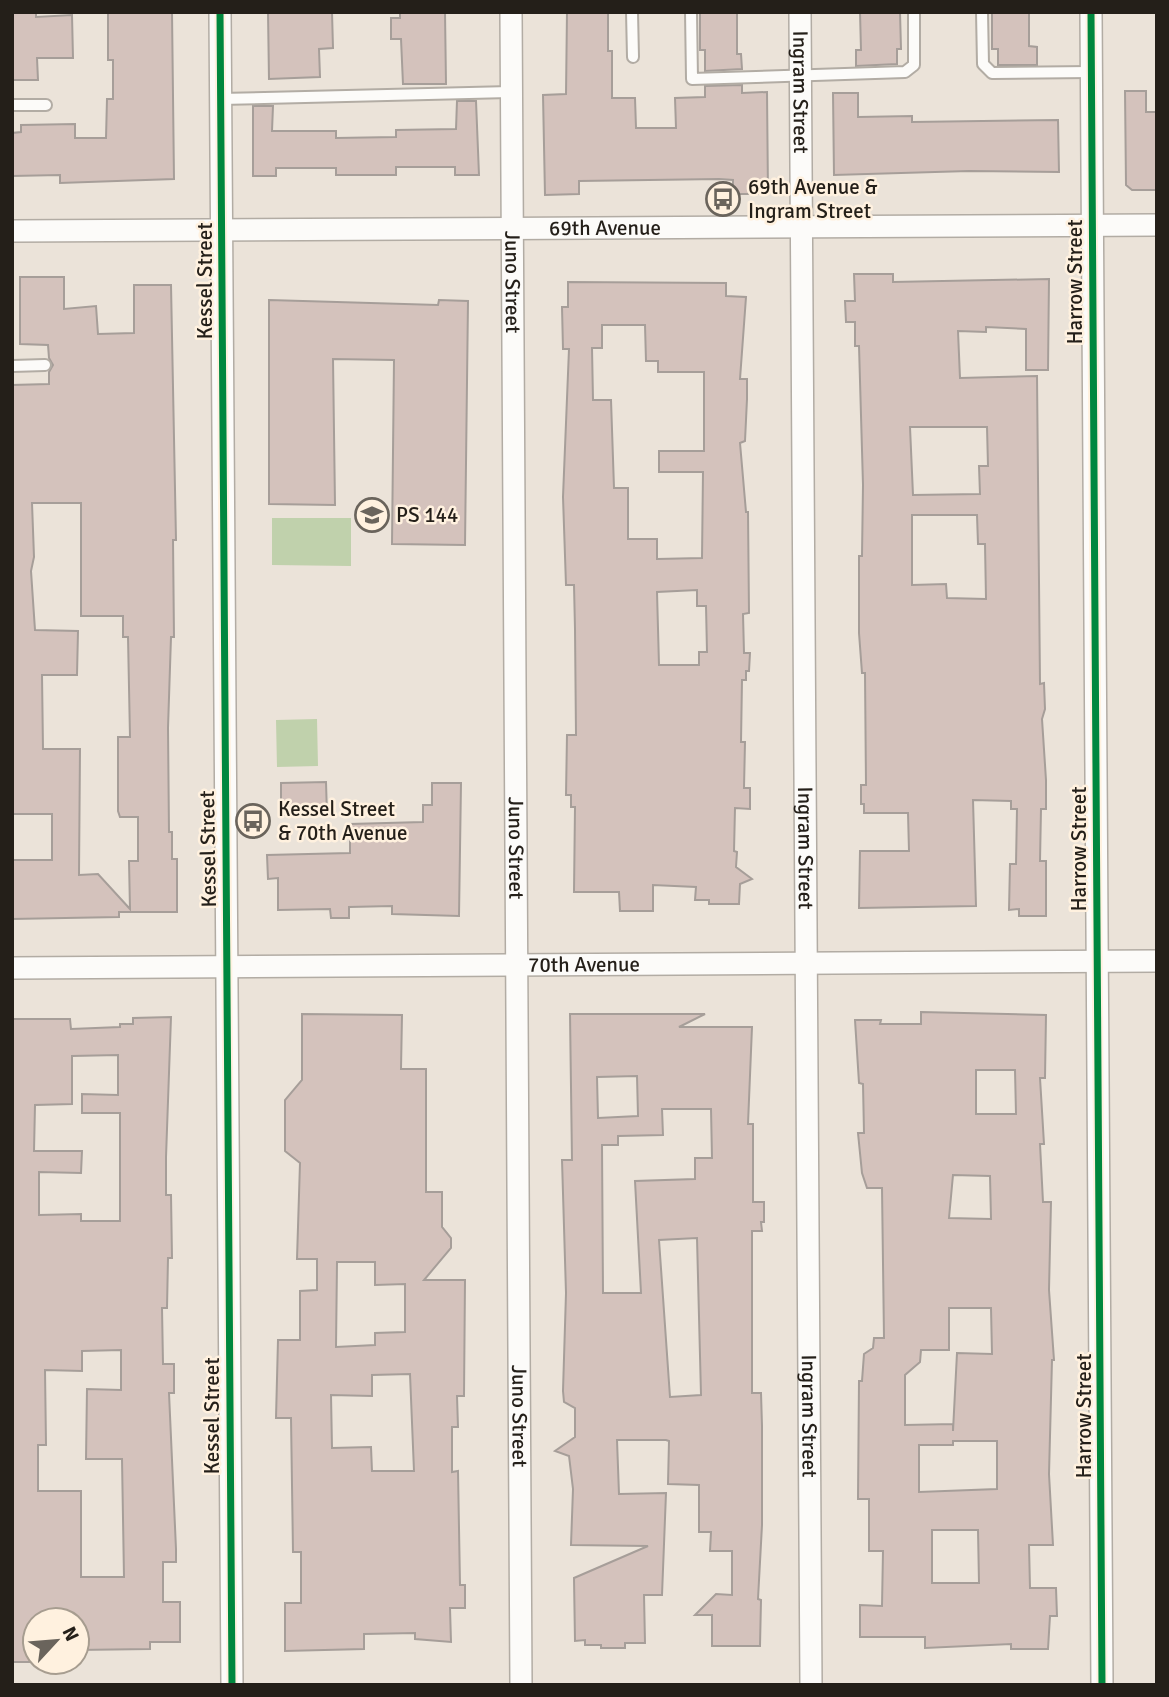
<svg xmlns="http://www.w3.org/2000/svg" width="1169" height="1697" viewBox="0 0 1169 1697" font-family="Signika,sans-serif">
	<rect width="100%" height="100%" fill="#ebe3d9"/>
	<!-- green -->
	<path fill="#c0d1ac" d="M272,518H351V566L272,565Z
		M317,719L318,766L277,767L276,720Z"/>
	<!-- building -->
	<path fill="#d4c2bc" stroke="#a69e99" stroke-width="2" fill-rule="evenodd" d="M12,12H36V17L72,15L73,58H37L38,80H12Z
		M108,12H172L174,179L60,183V175L12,176V133L21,132V125L75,124V138H106L107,99H113V60H108Z
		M268,12H332L333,48L319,49L320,77L269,79Z
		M400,12H445L446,84H403L401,39H391V18H400Z
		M567,12H608V51H612V98H635L636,128H676L675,98L705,97V86L742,85V93L767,92L768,194H733V180L719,179L579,181V194L545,195L543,95L566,94Z
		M700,12H737V54H741L742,69L705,71V50H700Z
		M860,12H900L901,49H897V64L856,66V50H861Z
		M992,12H1029V46L1037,47V65H998V49H992Z
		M1125,91H1146V112H1157V190H1132L1126,185Z
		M833,93H858V117L912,116V122L1058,120L1059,172L969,171L834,175Z
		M457,101H476L479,175H455V167H396V175H336V168H276V176H253V106H273L272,131H336V138L396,137V130L456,129Z
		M854,274H893V282L1049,279L1048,370H1026V329L986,327V332L958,331L960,378L1037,376L1040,684L1044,683L1045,709L1042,719L1046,780V809H1041L1040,861H1046V916H1019V909L1009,910L1010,864H1016L1017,809H1011V801L973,800L976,906L859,908L860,851H909L908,813H864V804H861V785H866L865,673H862L859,633V556H862L863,485L859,346H855V322H846L845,301H855ZM910,427H987L988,466H979L980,494L913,495ZM912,515H977L978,544H985L986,599L947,598L946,584L912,585Z
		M20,277H64V309L96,306L98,334L134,333V285H171L176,540H173L174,637H171L168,728L169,832H172V859H177V912H119V917L12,919V860H52V814H12V385L49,384V372L53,365L49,358L48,345L20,344ZM32,503H81V616H123V637H128L130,737H118V811L120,817H138V861H129L130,909L98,874L79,875L80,749H43L42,675H77L78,631L35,630L31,571L34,557Z
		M568,282L726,283V296L746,297L740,379H747V399L745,441L740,443L746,512H748L749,613L743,614L744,653H750L749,671H746V680H742L741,742H745L744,788H750V809L735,808L734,851L737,852L736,867L752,879L740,884L739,904H709V900H695L696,887L653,885V911H620L619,892H574L575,807H571V795H566L567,735H576L575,629L574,585H566L563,497L569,349H563L562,307H568ZM602,325H645L646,361H658V372H704V451H659V472H703L702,558L657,559V539H628V488H614L611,400H593L592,348H602ZM697,590V606H706L707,652H699V665H659L657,592Z
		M269,300L438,305L439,300L468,301L465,545L392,544L394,360L333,359L335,505L269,504Z
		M326,782L327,815H281V783Z
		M432,783H461L459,916L392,914V906L349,907V918H331L330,909L278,910V878L268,879L267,855L350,853V824L423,822V805H432Z
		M921,1012L1046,1015L1045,1078H1040L1044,1144H1040L1043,1202H1051L1049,1290L1054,1360H1052L1049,1474L1053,1545H1029L1030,1588H1056L1057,1616H1050L1048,1649H1011V1644L925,1648V1637H860V1605L882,1606L883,1551H869V1499H858L859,1381H862L864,1354L873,1348L874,1338H884L882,1188H867L862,1173L858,1133H864L863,1084L859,1083L855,1020H881L880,1024H921ZM976,1070H1015L1016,1114H976ZM953,1175L990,1176L991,1219L949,1218ZM949,1308H991L992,1354L957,1353L953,1431V1424L905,1425V1375L920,1362L921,1350H949ZM953,1441H997V1489L919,1492V1445H953ZM932,1530H978L979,1583H932Z
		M302,1014L402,1015L401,1069H426V1192H442V1227L451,1238V1248L424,1280H465L464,1396H457L458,1427H452V1472L458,1471L460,1585H465V1608H450L451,1642L415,1639V1633L364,1634V1649L285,1651V1603H301V1552H293L291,1418H276L278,1340H300V1291L317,1290V1259H297L300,1163L285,1151V1100L302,1080ZM337,1262H375V1285L405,1284V1332L375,1333V1345L336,1347ZM410,1374L414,1471H372L371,1447L332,1448L331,1395L372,1396V1375Z
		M570,1014H705L679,1027H752L748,1124H753V1202H764V1222H761L762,1231H752V1393H761L762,1426V1525L758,1599L761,1600L760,1646H712V1615H695L716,1594L732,1595V1551H710L711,1532H699V1485L668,1484L669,1441L666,1440H617L619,1494L666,1493L662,1595H644L645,1643H625V1648H601V1645H585V1640L575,1641L574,1578L648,1546L571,1545L573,1489L569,1456L555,1451L575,1437V1408L564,1402L563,1391L566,1293L562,1160H572ZM637,1076L638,1116L598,1118L597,1077ZM662,1109H711L712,1158H695V1179L635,1181L641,1293H603L602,1145H618V1136L663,1135ZM697,1238L701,1395L670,1397L659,1240Z
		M171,1017L166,1157V1195H171L172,1258H168L167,1308H162L163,1364H174V1393H169L176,1549V1562H163V1602H180V1642H150V1649L77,1650V1620H35V1662H12V1019H70L71,1029L120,1027V1024H133V1018ZM118,1055V1095L82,1094V1113H120V1221H81V1214L39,1215V1172L81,1173L82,1151H34L35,1105L72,1104V1056ZM121,1350V1390L87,1389L86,1459H122L124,1577H81V1491H38V1445H46L45,1370L82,1371V1351Z"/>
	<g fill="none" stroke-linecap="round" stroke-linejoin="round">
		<!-- lane casing -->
		<g stroke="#b2aca4" stroke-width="14">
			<path id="lane" d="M632,12L633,57
				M691,12L692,79L905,72L914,65V12
				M982,12L983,64L992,73L1091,72
				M220,99L511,92
				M12,105H46
				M12,366L45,365"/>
		</g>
		<!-- street casing -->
		<g stroke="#b2aca4" stroke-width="24">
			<g id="street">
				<path d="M220,12L232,1685"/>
				<path id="s1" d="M511,12L521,1685"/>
				<path id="s2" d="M800,12L811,1685"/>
				<path d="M1091,12L1102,1685"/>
				<path id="s3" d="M12,231L1157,225"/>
				<path id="s4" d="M12,968L1157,961"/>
			</g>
		</g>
		<!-- lane -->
		<use href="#lane" stroke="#fcfbf9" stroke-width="10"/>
		<!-- street -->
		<use href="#street" stroke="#fcfbf9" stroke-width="21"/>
		<!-- cycleway casing -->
		<g stroke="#fff1df" stroke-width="11">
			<path id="cycleway" d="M220,12L232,1685
				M1091,12L1102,1685"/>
		</g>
		<!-- cycleway -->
		<use href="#cycleway" stroke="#00873e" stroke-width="7"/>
	</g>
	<!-- icons -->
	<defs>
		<g id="bus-ring" transform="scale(1.75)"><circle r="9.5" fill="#fff1df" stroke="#6a645c" stroke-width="1.5"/><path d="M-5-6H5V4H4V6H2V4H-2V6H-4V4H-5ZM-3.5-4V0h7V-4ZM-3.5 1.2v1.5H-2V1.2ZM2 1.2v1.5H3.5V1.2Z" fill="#6a645c"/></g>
		<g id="school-ring" transform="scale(1.75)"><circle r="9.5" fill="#fff1df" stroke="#6a645c" stroke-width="1.5"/><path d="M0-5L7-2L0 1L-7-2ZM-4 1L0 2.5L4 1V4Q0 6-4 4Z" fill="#6a645c"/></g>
	</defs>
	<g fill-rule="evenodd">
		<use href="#bus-ring" x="723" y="199"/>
		<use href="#school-ring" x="372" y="515"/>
		<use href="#bus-ring" x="253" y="821"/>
	</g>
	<g text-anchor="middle" stroke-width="5" stroke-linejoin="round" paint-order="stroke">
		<!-- street labels -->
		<g font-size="21" fill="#241f19" stroke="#fff1df">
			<text dy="7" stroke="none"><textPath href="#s2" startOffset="80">Ingram Street</textPath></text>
			<text dy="7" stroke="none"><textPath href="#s3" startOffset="593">69th Avenue</textPath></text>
			<text transform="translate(205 281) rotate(-90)" y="7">Kessel Street</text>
			<text dy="7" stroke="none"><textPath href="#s1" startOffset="270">Juno Street</textPath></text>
			<text transform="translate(1075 282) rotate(-90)" y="7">Harrow Street</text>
			<text dy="7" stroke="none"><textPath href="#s2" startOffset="836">Ingram Street</textPath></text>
			<text transform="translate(208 849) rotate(-91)" y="7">Kessel Street</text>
			<text dy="7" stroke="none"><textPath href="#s1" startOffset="836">Juno Street</textPath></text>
			<text transform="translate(1079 849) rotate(-90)" y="7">Harrow Street</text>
			<text dy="7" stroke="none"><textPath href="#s4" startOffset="572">70th Avenue</textPath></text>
			<text dy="7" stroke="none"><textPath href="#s1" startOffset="1404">Juno Street</textPath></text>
			<text dy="7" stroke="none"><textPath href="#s2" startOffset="1404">Ingram Street</textPath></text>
			<text transform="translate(212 1416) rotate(-90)" y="7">Kessel Street</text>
			<text transform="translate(1084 1416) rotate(-90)" y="7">Harrow Street</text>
		</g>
		<!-- poi labels -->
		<g font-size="21" fill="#241f19" stroke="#fff1df" text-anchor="start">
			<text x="748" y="194">69th Avenue &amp;<tspan x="748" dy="24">Ingram Street</tspan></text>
			<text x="396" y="522">PS 144</text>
			<text x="278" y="816">Kessel Street<tspan x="278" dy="24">&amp; 70th Avenue</tspan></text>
		</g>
	</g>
	<!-- border -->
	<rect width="1169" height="1697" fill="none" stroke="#241f19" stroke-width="28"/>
	<!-- north arrow -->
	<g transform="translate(56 1641) rotate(64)"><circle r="33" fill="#fff1df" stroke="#a79d90" stroke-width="2"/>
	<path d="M0-5L12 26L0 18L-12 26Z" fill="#6a645c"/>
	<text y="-10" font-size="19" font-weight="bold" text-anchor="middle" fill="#241f19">N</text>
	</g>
</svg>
